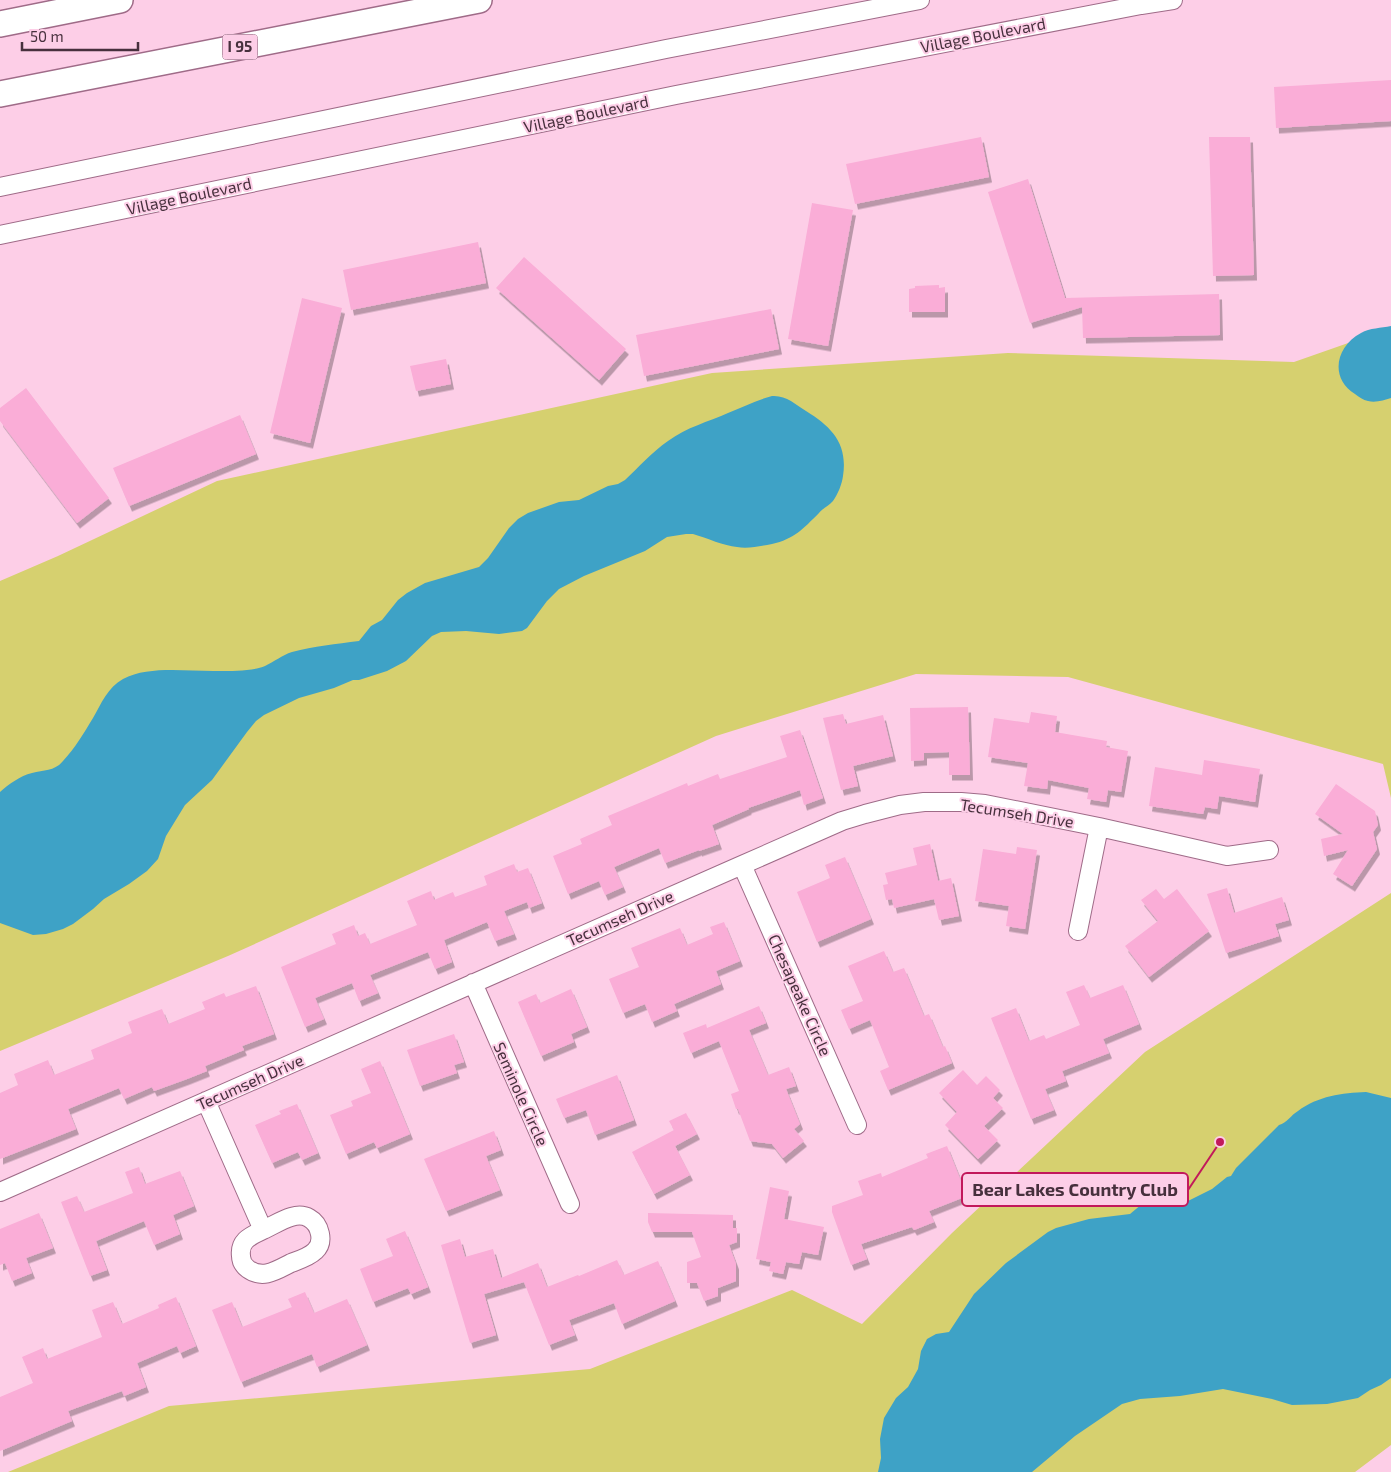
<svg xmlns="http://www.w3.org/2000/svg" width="1391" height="1472" viewBox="0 0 1391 1472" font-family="'Exo 2',sans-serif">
	<defs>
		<filter id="shadow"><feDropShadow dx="3" dy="5.5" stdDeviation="0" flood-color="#0004"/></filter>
	</defs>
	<rect width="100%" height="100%" fill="#fdcee7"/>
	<!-- green -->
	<path fill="#d6d06f" d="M1391,328V798L1383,764L1068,677L916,674L716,736L228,956L0,1051V581L58,556L217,481L712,373L1008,353L1294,362Z
		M1391,893V1445L1355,1472H8L169,1406L590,1369L792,1290L862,1324L952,1233L1145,1052Z"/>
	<!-- water -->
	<path fill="#3ea2c6" d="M1391,326V398C1384,400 1376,403 1368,401C1363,400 1359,397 1355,394C1329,378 1336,346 1361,333C1370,328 1381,328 1391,326Z
		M772,396C786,395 795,404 806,411C832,427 848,444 843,476C842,484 838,494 833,501C829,506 823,508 819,513C803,529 794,539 772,544C761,546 748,549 737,547C724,546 707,538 693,534H686L667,537L645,551L584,576L559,589L547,601L527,628L522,631L499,634L466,631L441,632L432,636L406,661L387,671L359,680H353L334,688L299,698L264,715L256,721L247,732L212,780L185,805L166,836L158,859L147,871L129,884L104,899L93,909L73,924L63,929L46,934L33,935L0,923V792C9,784 20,776 32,773C44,770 55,771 63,761C75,748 84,733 93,718C101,704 108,687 123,679C150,665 189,672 220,671C233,671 253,671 265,666C274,662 282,655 292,652C314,646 336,644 359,641L371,626L382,620L398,600L407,593L425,583L479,567L488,558L509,528L518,519L528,513L559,502L579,500L608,486L618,484L625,480C639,467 652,452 668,441C687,427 708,422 728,413C743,407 757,400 772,396Z
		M1366,1092L1391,1098V1378L1381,1385L1370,1390L1358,1398L1327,1404L1292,1405L1272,1399L1223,1389L1180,1396L1140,1399L1122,1404L1075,1436L1032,1472H878L881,1458L880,1439L884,1418L896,1398L908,1387L918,1369L921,1351L927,1339L936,1334L949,1332L974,1294L1006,1263L1048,1232L1056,1228L1089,1219L1130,1214L1148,1199L1152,1197L1165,1196L1174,1200L1182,1202L1188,1201L1212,1189L1227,1177L1231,1176L1236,1168L1279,1125C1287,1123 1291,1115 1298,1111C1318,1096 1342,1093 1366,1092Z"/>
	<!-- building -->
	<path fill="#faadd7" filter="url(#shadow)" d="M1391,80V121L1276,128L1274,87Z
		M981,137L989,177L855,204L846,164Z
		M1209,137H1250L1254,275L1213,276Z
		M1028,179L1065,298L1219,294L1220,335L1083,338L1082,307L1030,323L988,192Z
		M812,203L853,210L828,346L788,339Z
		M478,242L486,283L351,310L343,270Z
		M524,257L626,349L599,380L496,288Z
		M939,285V288L945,287V312H909V289L915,288V286Z
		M302,298L342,308L310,443L270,433Z
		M771,309L779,349L644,376L636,335Z
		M446,359L451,384L416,391L410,366Z
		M26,388L109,498L77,523L0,421V408Z
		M240,415L256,454L129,506L113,468Z
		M968,707L970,775H949V752L924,753V760L911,761L910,708Z
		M1031,712L1057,716L1055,732L1107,741L1106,747L1128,751L1121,792L1108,790L1106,802L1087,799L1089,788L1048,780L1047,789L1024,786L1028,763L988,757L994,718L1029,723Z
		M843,714L846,724L883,715L893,756L853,766L858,786L841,790L823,718Z
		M800,730L823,798L804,805L800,790L748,808L749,809L712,825L719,844L699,851V850L665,863L659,848L614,867L623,887L605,895L599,881L568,894L553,856L582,844L580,839L612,825L608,816L687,783L688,786L718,774L720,779L787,757L780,736Z
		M1204,760L1260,769L1255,802L1219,796L1217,809L1205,807L1203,814L1149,806L1155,767L1202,775Z
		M1336,784L1375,811L1378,825L1373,832L1377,849L1352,886L1333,874L1348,850L1324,856L1321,839L1343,834L1315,814Z
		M930,844L938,881L951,878L959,916L939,920L934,899L894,908L892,899L886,900L883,885L888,884L885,873L917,865L913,848Z
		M1017,847L1037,850L1025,929L1006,926L1009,906L975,901L983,849L1016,854Z
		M845,857L871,919L817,942L797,892L830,878L825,865Z
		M514,864L517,872L528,868L542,903L529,908L527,902L504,911L514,934L495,941L487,922L444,940L452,962L435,969L428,952L370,975L378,993L359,1001L352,983L315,998L324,1019L305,1027L281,967L336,944L332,934L354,925L358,936L365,933L370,944L417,925L407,901L431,891L434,900L453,892L455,897L487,885L484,876Z
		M1227,888L1234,913L1282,897L1289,920L1275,924L1279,936L1226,953L1207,894Z
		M1156,889L1164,899L1177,889L1209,931L1149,977L1125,946L1158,921L1141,900Z
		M724,922L740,961L716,971L721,984L674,1004L677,1011L652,1022L645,1004L623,1013L609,979L639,967L631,948L680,928L687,945L713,934L710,927Z
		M884,951L893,972L904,968L924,1016L929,1014L943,1047L945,1046L952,1063L888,1090L880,1071L889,1067L870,1020L849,1029L841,1010L863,1001L848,966Z
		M1084,985L1090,998L1123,985L1139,1024L1103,1039L1109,1053L1062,1071L1066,1081L1045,1089L1054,1110L1031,1119L991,1018L1016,1008L1029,1041L1044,1035L1046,1039L1080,1025L1066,992Z
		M256,986L274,1034L242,1046L244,1050L205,1066L207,1071L187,1079L154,1091L152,1087L124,1099L119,1088L68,1109L76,1129L0,1159V1093L18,1085L14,1074L48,1060L54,1075L94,1059L91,1050L132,1033L128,1022L162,1009L168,1024L205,1009L202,1002L224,993L226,997Z
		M571,989L587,1027L571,1034L574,1042L541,1056L518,1002L536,994L540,1003Z
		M759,1006L766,1023L749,1030L768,1075L789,1067L796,1086L786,1089L800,1124L794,1129L804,1141L783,1158L772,1144L750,1141L738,1109H736L731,1094L739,1091L719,1041L691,1053L683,1033L706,1024L707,1028Z
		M454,1034L464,1062L454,1065L457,1073L420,1086L407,1050Z
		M380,1061L410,1134L377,1148L374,1142L346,1154L330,1115L353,1106L351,1101L371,1093L361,1069Z
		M963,1070L977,1085L986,1076L1000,1090L993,1098L1003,1108L984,1126L998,1140L978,1159L945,1125L957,1112L939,1093Z
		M617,1075L634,1120L595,1135L586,1110L564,1118L556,1099Z
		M297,1104L318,1153L302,1160L298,1152L272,1163L255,1125L281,1114L279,1111Z
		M686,1113L697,1134L675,1146L690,1175L654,1194L632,1152L674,1130L669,1121Z
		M494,1131L501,1150L486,1156L500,1190L446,1211L424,1159Z
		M947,1146L967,1196L929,1211L934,1222L914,1230L912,1227L861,1244L867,1259L851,1265L832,1212V1206L863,1195L858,1181L881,1173L882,1177L928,1158L926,1154Z
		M139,1167L145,1184L180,1171L194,1206L173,1215L180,1234L154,1245L144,1221L96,1241L107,1270L90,1276L61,1202L77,1196L84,1212L133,1193L125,1172Z
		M770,1187L789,1191L784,1219L824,1227L818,1255L802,1252L799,1264L786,1262L783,1274L769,1271L771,1262L756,1259Z
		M39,1213L53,1248L26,1258L32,1273L12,1281L5,1263L0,1265V1229Z
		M648,1213L733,1215V1228H737V1242L729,1245L736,1264V1281L718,1288V1296L704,1301L697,1283H687V1262L701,1257L692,1232H652L648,1222Z
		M405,1231L428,1287L411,1294L408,1288L373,1302L360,1269L393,1256L386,1239Z
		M460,1239L465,1257L493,1249L501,1278L538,1263L547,1287L578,1275L579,1276L617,1260L624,1275L658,1261L675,1301L622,1324L614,1303L569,1320L575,1335L549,1345L524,1282L484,1294L496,1335L470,1343L441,1245Z
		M305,1292L314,1313L347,1299L367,1345L317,1367L312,1354L241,1382L212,1310L232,1302L242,1327L292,1307L288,1299Z
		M176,1297L196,1346L180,1353L177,1346L137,1363L146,1387L124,1396L122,1391L68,1411L72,1421L0,1451V1397L33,1383L22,1357L43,1348L47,1359L102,1337L92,1310L113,1302L122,1324L159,1308L158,1305Z"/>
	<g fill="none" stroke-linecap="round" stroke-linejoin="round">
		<!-- minor casing -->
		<g stroke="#9f6b88" stroke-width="20">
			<path id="minor" d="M0,187L666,49L920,0
				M0,235L676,95L1141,5L1173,0
				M742,865L857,1125
				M1078,931L1099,827
				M473,983L570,1204
				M206,1101L263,1230C277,1224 295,1210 309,1218C320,1224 325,1242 315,1251C309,1257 299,1260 291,1263C277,1270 263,1280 248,1269C244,1266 241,1262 241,1256C239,1240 251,1236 263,1230
				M0,1192L742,865L842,821L865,814L900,805L924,802H961L985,804L1099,827L1227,856L1269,850"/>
		</g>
		<!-- highway casing -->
		<g stroke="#9f6b88" stroke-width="28">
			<path id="highway" d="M0,24L120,0
				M0,94L479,0"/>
		</g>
		<!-- minor -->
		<use href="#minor" stroke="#fff" stroke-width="18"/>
		<!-- highway -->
		<use href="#highway" stroke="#fff" stroke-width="25"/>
	</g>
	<g text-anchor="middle" stroke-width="4" stroke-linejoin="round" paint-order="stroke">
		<!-- shield labels -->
		<rect fill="#fdcee7" stroke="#7e5f70" stroke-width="1" x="222.5" y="34.5" width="35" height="25" rx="4"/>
		<g font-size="15" font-weight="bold" fill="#47303d">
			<text x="240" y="52">I 95</text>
		</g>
		<!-- street labels -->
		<g font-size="16" fill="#47303d" stroke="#fdcee7">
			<text transform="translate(983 35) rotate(-11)" y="6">Village Boulevard</text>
			<text transform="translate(586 114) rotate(-12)" y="6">Village Boulevard</text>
			<text transform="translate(189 196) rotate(-12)" y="6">Village Boulevard</text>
			<text transform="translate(1017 813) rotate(9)" y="6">Tecumseh Drive</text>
			<text transform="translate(620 918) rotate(-24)" y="6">Tecumseh Drive</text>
			<text transform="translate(800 995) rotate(66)" y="6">Chesapeake Circle</text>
			<text transform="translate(250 1082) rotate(-24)" y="6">Tecumseh Drive</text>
			<text transform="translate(521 1094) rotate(66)" y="6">Seminole Circle</text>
		</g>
	</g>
	<!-- callouts -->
	<path fill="none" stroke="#c2185b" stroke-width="2" d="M1220 1142L1188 1190"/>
	<circle fill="#c2185b" stroke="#fdcee7" stroke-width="2" cx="1220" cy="1142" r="5"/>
	<rect fill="#fdcee7" stroke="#c2185b" stroke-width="2" x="962" y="1173" width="226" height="33" rx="5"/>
	<g font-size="18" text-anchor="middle" font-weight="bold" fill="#47303d">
		<text x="1075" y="1196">Bear Lakes Country Club</text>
	</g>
	<!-- scale -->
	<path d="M22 42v8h116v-8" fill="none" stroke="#47303d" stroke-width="2.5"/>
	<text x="30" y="42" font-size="15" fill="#47303d" stroke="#fdcee7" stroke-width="4" paint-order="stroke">50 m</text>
</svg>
